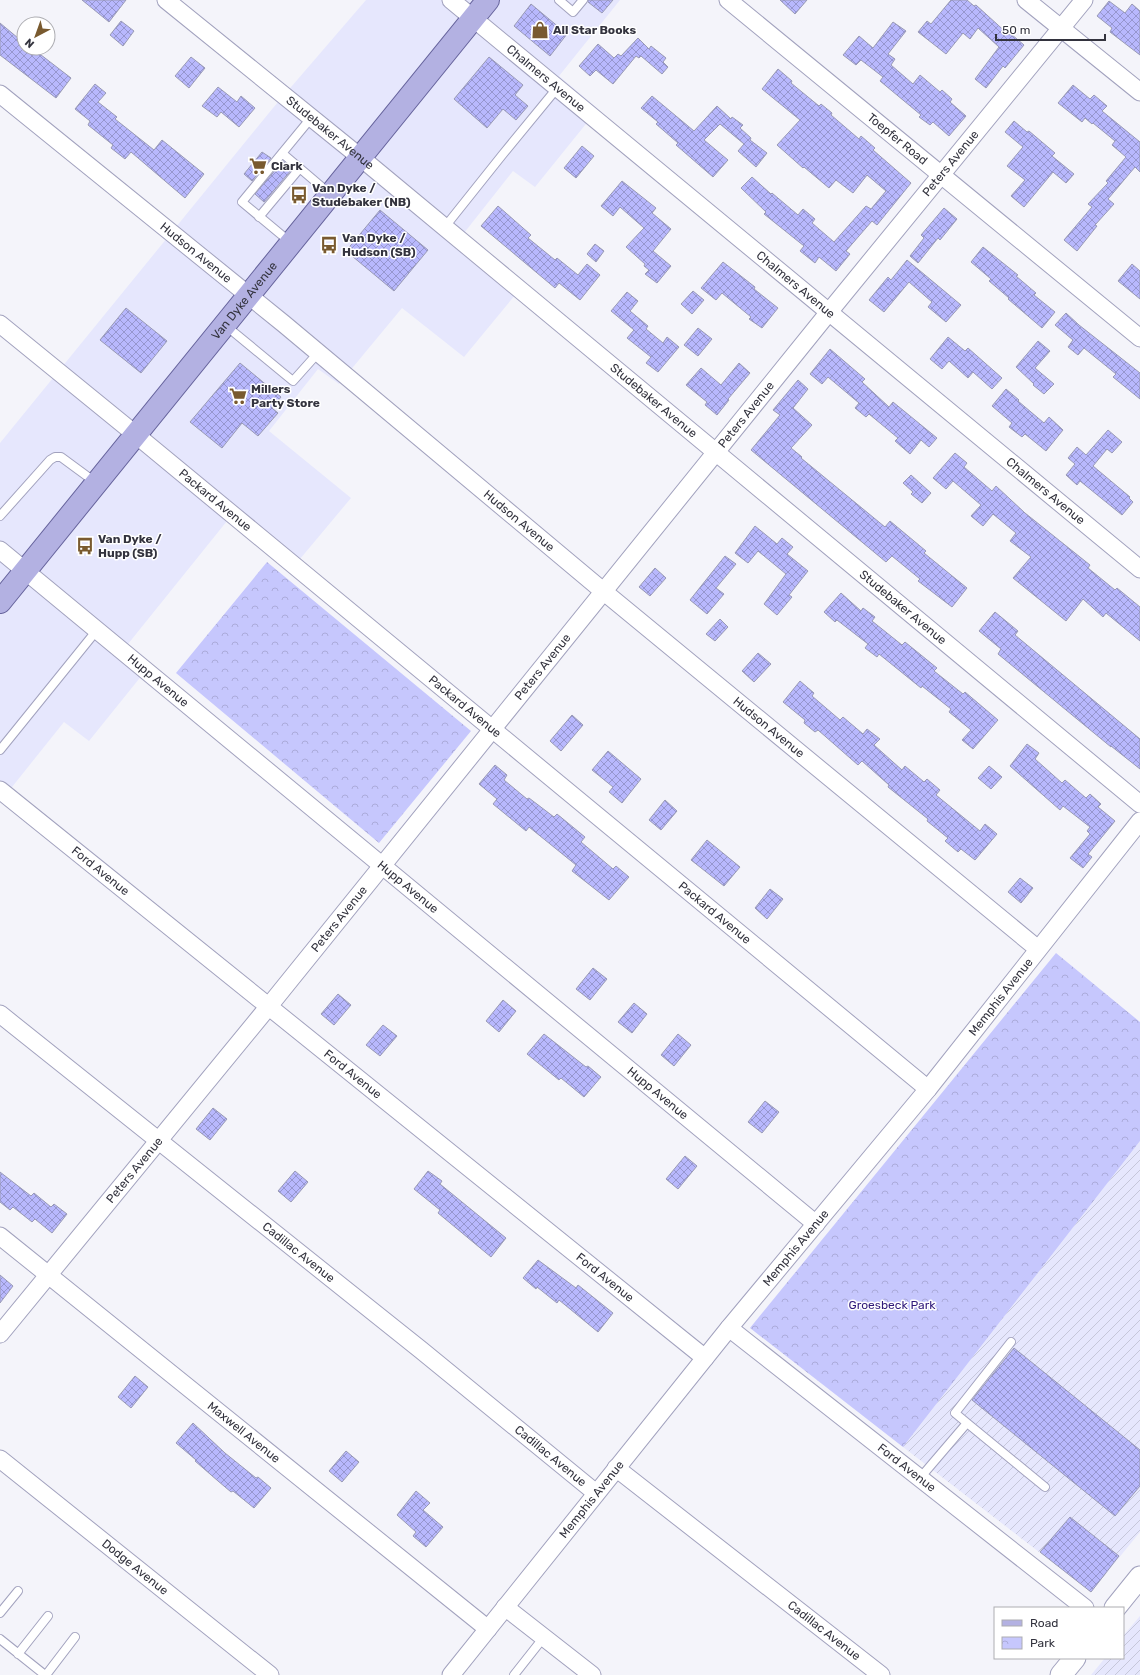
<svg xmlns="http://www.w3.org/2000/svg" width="1140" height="1675" viewBox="0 0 1140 1675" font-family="Rubik,sans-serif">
	<defs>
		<pattern id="industrial-furrows" width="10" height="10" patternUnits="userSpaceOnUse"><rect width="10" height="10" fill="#e6e7fd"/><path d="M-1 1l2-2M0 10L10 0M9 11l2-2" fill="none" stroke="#c6c7da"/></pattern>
		<pattern id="park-crowns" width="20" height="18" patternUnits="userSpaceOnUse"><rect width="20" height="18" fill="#c6c7fd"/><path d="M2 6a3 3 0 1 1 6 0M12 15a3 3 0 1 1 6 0" fill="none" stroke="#ababda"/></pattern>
		<pattern id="building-cross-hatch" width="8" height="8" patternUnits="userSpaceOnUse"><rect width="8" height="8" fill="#b8b8fd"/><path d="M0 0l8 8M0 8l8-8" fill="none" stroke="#9696ce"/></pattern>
	</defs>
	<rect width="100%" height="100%" fill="#f4f4fa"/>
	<!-- built -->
	<path fill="#e6e7fd" d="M366,0H620L559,76L598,109L535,187L513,171L464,233L525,283L464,357L402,308L339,384L318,369L269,431L351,498L300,559L271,557L227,521L128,644L151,664L89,741L64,722L0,802V443L273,108Z"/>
	<!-- industrial -->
	<path fill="url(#industrial-furrows)" d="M1140,1141V1532L1091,1592L903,1447Z
		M1140,1616V1675H1091L1105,1658H1123V1636Z"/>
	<!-- park -->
	<path fill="url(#park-crowns)" d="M267,562L471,731L379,843L176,673Z
		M1056,953L1140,1022V1141L903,1447L750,1328Z"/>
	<!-- building -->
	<path fill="url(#building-cross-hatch)" stroke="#999ab5" d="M82,0H126L109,22Z
		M588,0H613L602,13L588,2Z
		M780,0H807L795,14Z
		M951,0H967L974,6L976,5L1009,35L1011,34L1024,45L1005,68L1003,66L986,88L975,79L999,47L978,28L970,39L963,33L946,54L918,32L927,21L931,24Z
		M1109,1L1125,13L1132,4L1140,11V55L1110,32L1112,28L1097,16Z
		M531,4L567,34L550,56L514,26Z
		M121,21L134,31L123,46L110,35Z
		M893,22L906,31L888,54L895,59L891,65L913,84L920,75L940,92L942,90L952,99L950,102L966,116L949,136L933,122L930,125L919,117L921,115L880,81L883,77L861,60L856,65L843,55L859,36L873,48Z
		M0,23L24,43V48H32L71,78L56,98L0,55Z
		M638,38L649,49L651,46L666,58L663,62L668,67L662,74L641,56L639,58L636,56L613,84L596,70L590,76L579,66L598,44L614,58L618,54L621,56Z
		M191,57L205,68L189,88L175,76Z
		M489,57L523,85L515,95L528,106L516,120L503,109L487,128L454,99Z
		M778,69L792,81L791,83L819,106L821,104L832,113L831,115L859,139L861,136L875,148L873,150L911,183L877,225L872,221L846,251L850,254L836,271L819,257L815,263L800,251L804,246L764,214L766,212L741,188L752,177L771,194L772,193L798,215L803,209L815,219L812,223L834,242L866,206L871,209L886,191L867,175L853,193L836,180L829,188L804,167L803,168L777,145L800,120L762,89Z
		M95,84L106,93L98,102L117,117L115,119L154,150L162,140L204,174L185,198L131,152L125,159L111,148L113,145L88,125L90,121L75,109Z
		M1073,85L1090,99L1094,95L1107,106L1102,111L1140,142V172L1135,167L1108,199L1114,204L1095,225L1097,226L1077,251L1064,240L1092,207L1088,204L1108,183L1106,181L1126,157L1112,145L1115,141L1093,123L1092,124L1085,118L1082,122L1058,103Z
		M218,87L237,102L241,96L255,108L239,127L221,112L217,117L202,106Z
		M652,96L694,131L717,106L731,119L732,117L743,125L740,128L751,138L750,140L767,153L756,167L738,151L744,144L720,124L704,140L728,160L713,177L676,145L678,143L656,124L658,122L641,108Z
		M1014,121L1027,132L1029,131L1055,153L1052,156L1074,174L1066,183L1053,172L1024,207L1011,196L1025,180L1007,166L1023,147L1005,132Z
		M582,146L594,156L576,178L564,168Z
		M262,152L271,158L252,181L244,174Z
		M283,161L292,169L264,202L255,194Z
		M622,181L656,208L652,213L671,229L653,251L671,266L657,283L645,274L649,270L644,266L645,264L626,247L644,228L620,207L613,216L601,206Z
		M498,206L531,235L528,238L555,260L557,258L578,275L587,264L600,275L580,300L559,283L555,288L481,226Z
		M944,208L957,219L940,240L938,238L918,263L910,256L924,238L921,235Z
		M380,210L428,250L394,291L346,251Z
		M595,244L604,251L596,262L587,254Z
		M983,247L1018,275L1016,276L1036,293L1034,295L1055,312L1042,328L1008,299L1009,298L989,281L991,279L971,262Z
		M907,260L961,305L946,322L928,307L932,302L909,282L884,312L869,300L888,277L891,280Z
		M723,262L755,287L754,289L778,308L762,328L749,319L751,317L722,293L716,300L701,288Z
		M1132,264L1140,271V299L1118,281Z
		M693,291L704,300L692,314L681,304Z
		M627,292L638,301L630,311L648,326L646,329L663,343L667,337L679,347L658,372L646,363L651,357L627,338L634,330L611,311Z
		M126,308L167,341L141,373L100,340Z
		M1066,313L1079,325L1140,373V399L1113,377L1116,374L1084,348L1078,355L1068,347L1073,340L1055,325Z
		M698,328L712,339L698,356L684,345Z
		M948,337L965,351L968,348L1002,378L992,389L973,372L968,378L949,361L942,369L930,359Z
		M1038,341L1050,351L1035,368L1054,384L1044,394L1033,385L1034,384L1016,367Z
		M830,349L865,379L862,382L889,407L893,402L937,438L929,447L921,440L910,454L895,441L898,438L869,414L866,417L855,408L859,403L828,377L822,384L810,374Z
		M240,363L281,397L272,408L278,413L258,436L242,423L222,448L190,422Z
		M739,363L750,373L728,399L729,400L717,415L705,405L707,402L686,385L701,368L721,385Z
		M798,380L808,389L793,408L812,425L791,448L802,457L801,458L885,527L890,521L926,551L924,553L967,588L952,607L918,581L920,579L892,556L886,562L751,450L780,415L773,410Z
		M1006,389L1019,400L1018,401L1044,423L1049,417L1063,430L1046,451L1025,434L1022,437L1009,427L1012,423L992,406Z
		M1108,430L1122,442L1112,453L1107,449L1093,466L1130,497L1129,498L1133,502L1122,515L1080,481L1077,485L1066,475L1075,464L1068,458L1077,447L1086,455Z
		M955,453L967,463L964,467L992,491L996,486L1025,513L1090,565L1088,568L1115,590L1117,588L1140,607V641L1106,613L1103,617L1083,599L1066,621L1013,578L1031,557L1010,541L1016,533L993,514L983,526L971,516L981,505L953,481L946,489L933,478Z
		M911,475L931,493L922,503L911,494L913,492L903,483Z
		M755,526L777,544L782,538L793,547L787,554L808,571L789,595L792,597L777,615L764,604L786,574L758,551L748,563L735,553Z
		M725,556L736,564L716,588L724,594L707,614L690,600Z
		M655,568L666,578L650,596L639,587Z
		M841,593L861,611L863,608L875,617L872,621L902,645L905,642L937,668L934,671L963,694L965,692L998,720L973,749L962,740L971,730L949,712L951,709L922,686L921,688L879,654L877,657L865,648L868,644L837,620L835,622L824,612Z
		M995,612L1018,631L1015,635L1140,739V769L1111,746V747L998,654L1001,649L979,631Z
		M720,619L728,627L715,641L706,634Z
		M758,653L771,664L754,682L742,671Z
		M800,681L814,693L812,696L840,720L843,717L863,734L867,729L880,739L874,745L902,770L905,766L924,782L927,779L940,790L936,795L980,831L985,824L997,834L975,860L961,849L958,852L945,841L948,838L927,821L928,819L888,787L889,785L862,761L858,765L818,730L815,732L804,723L805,720L783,702Z
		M572,715L583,725L561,751L550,741Z
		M1027,744L1039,753L1035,759L1062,783L1065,780L1086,798L1090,794L1101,804L1098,807L1115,821L1088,854L1092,857L1083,868L1070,858L1090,834L1087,831L1090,827L1063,806L1060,810L1010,766Z
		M608,751L641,779L622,803L609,792L613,787L592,770Z
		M495,765L507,775L504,780L527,799L529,798L554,817L557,814L585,837L581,842L613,869L616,866L629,877L609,900L572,871L576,865L529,827L526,831L493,804L497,799L479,784Z
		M989,766L1002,777L991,789L978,778Z
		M665,800L677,811L661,830L649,820Z
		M707,840L740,867L724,886L691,860Z
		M1020,878L1033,888L1021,903L1008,892Z
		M770,889L783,899L767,919L755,908Z
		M593,968L607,979L590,1000L576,989Z
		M338,994L351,1005L334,1025L321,1014Z
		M503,1000L516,1011L499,1032L486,1021Z
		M634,1003L647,1014L632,1033L618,1022Z
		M383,1025L397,1036L380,1056L366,1045Z
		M544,1034L586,1067L588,1066L601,1077L584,1097L561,1078L559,1080L527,1054Z
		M678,1034L691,1045L674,1066L661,1055Z
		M765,1101L779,1112L762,1133L748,1122Z
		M213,1108L227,1119L210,1140L196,1129Z
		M685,1156L697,1166L678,1189L666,1179Z
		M295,1171L308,1182L291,1202L278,1191Z
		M428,1171L442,1181L440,1184L506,1238L491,1257L438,1213L440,1210L414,1189Z
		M0,1172L31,1196L34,1193L51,1207L54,1204L67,1214L52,1233L35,1219L32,1222L13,1207L10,1210L0,1202Z
		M538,1260L576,1288L578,1285L613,1313L598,1332L559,1300L557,1303L537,1287L536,1289L523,1278Z
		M0,1275L13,1286L0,1303Z
		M1014,1348L1140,1450V1486L1115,1516L972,1400Z
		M135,1376L148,1387L131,1408L118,1397Z
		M193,1423L225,1453L256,1478L258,1477L271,1488L254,1508L233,1491L231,1492L218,1481L195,1461L196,1460L176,1443Z
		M346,1451L359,1462L342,1482L329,1471Z
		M416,1491L430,1503L423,1510L443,1527L426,1547L413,1536L416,1532L397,1515Z
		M1070,1517L1119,1556L1091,1592L1040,1552Z"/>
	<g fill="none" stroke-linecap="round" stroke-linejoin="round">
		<!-- service casing -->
		<g stroke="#a2a2be" stroke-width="10">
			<path id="service" d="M559,0L573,12L583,0
				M282,153L330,194
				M259,217L300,168
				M444,228L503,154L558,87
				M290,242L242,202L311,118
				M225,325L293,381L318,353
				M0,516L50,460L55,457H61L95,482
				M0,750L97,630
				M967,1423L955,1413L1011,1342
				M920,1478L967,1423L1045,1487
				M0,1613L18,1591
				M0,1639L45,1675
				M18,1654L48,1616
				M46,1675L75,1637
				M514,1675L544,1637"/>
		</g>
		<!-- minor casing -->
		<g stroke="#a2a2be" stroke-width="19">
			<g id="minor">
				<path id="s1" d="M166,0L360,157L1140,804"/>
				<path id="s2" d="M451,0L1140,569"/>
				<path id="s3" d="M728,0L1140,338"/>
				<path d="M1026,0L1140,92"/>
				<path id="s4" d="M0,94L284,324L603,591L1038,949"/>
				<path id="s5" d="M0,324L135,434L928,1089"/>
				<path id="s6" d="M0,550L816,1224"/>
				<path id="s7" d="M0,790L705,1358"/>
				<path id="s8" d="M0,1014L421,1350L596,1493"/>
				<path id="s9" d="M0,1236L488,1629"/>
				<path id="s10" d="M729,1328L1085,1608"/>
				<path id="s11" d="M0,1334L269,1006L829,312L1084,0"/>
				<path id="s12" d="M0,1459L270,1675"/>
				<path id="s13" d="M616,1468L881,1675"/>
				<path d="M505,1607L592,1675"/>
				<path id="s14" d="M451,1675L729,1328L928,1089L1140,821"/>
			</g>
		</g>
		<!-- tertiary casing -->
		<g stroke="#a2a2be" stroke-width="23">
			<path id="tertiary" d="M1115,1608L1140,1577
				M1061,1675L1075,1658"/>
		</g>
		<!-- primary casing -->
		<g stroke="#66639c" stroke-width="24">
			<g id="primary">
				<path id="s15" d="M0,602L488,0"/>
			</g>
		</g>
		<!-- service -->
		<use href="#service" stroke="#fff" stroke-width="8"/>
		<!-- minor -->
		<use href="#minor" stroke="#fff" stroke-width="17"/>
		<!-- tertiary -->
		<use href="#tertiary" stroke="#fff" stroke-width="21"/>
		<!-- primary -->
		<use href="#primary" stroke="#b3b1e2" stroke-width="22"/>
	</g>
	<!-- icons -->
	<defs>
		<g id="shop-bare" transform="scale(1.38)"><path d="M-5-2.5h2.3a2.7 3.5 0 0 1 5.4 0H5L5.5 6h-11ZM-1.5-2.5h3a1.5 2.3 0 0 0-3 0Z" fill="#795a2f" stroke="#fff" stroke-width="2.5" paint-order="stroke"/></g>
		<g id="supermarket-bare" transform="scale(1.38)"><path d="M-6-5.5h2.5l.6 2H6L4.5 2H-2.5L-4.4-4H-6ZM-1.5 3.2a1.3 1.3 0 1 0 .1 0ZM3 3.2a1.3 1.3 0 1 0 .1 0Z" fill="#795a2f" stroke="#fff" stroke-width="2.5" paint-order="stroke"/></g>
		<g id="bus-bare" transform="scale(1.38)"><path d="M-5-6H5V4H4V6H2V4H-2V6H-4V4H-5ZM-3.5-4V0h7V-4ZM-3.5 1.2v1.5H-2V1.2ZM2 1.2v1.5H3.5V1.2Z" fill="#795a2f" stroke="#fff" stroke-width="2.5" paint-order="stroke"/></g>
	</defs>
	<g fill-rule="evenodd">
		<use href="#shop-bare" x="540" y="30"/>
		<use href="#supermarket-bare" x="258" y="166"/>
		<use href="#bus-bare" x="299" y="195"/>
		<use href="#bus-bare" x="329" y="245"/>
		<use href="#supermarket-bare" x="238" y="396"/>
		<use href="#bus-bare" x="85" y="546"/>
	</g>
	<g text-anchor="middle" stroke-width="3" stroke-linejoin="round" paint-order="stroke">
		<!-- poi labels -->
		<g font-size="12" font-weight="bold" fill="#33333e" stroke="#fff" text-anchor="start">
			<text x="553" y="34">All Star Books</text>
			<text x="271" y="170">Clark</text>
			<text x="312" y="192">Van Dyke /<tspan x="312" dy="14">Studebaker (NB)</tspan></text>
			<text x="342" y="242">Van Dyke /<tspan x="342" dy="14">Hudson (SB)</tspan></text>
			<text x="251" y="393">Millers<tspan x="251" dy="14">Party Store</tspan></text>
			<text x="98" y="543">Van Dyke /<tspan x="98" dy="14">Hupp (SB)</tspan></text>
		</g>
		<!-- street labels -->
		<g font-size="12" fill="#33333e" stroke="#fff">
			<text dy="4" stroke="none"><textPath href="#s2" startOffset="123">Chalmers Avenue</textPath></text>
			<text dy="4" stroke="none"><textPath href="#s1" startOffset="211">Studebaker Avenue</textPath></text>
			<text dy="4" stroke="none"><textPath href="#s3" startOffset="219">Toepfer Road</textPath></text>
			<text dy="4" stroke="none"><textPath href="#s11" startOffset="1508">Peters Avenue</textPath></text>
			<text dy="4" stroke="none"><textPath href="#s4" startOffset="252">Hudson Avenue</textPath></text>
			<text dy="4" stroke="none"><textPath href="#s2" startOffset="447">Chalmers Avenue</textPath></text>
			<text dy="4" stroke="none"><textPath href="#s15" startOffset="388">Van Dyke Avenue</textPath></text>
			<text dy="4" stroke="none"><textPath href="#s1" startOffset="631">Studebaker Avenue</textPath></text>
			<text dy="4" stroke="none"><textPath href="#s11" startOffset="1184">Peters Avenue</textPath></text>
			<text dy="4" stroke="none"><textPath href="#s2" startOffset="771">Chalmers Avenue</textPath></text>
			<text dy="4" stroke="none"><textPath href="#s5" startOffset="278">Packard Avenue</textPath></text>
			<text dy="4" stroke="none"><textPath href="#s4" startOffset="672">Hudson Avenue</textPath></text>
			<text dy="4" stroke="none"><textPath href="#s1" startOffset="955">Studebaker Avenue</textPath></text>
			<text dy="4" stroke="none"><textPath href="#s11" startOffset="860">Peters Avenue</textPath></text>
			<text dy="4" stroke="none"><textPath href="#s6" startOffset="205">Hupp Avenue</textPath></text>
			<text dy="4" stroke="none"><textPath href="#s5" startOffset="602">Packard Avenue</textPath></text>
			<text dy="4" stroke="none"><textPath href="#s4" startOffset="996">Hudson Avenue</textPath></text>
			<text dy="4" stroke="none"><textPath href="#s7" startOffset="129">Ford Avenue</textPath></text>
			<text dy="4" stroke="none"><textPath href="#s6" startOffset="529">Hupp Avenue</textPath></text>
			<text dy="4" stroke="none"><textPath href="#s5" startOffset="926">Packard Avenue</textPath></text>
			<text dy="4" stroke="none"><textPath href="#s11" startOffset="536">Peters Avenue</textPath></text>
			<text dy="4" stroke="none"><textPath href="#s14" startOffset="873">Memphis Avenue</textPath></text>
			<text dy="4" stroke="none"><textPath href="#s7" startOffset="453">Ford Avenue</textPath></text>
			<text dy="4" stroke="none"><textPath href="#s6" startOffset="853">Hupp Avenue</textPath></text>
			<text dy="4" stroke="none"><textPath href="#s11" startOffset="212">Peters Avenue</textPath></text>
			<text dy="4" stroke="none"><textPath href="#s14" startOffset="549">Memphis Avenue</textPath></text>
			<text dy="4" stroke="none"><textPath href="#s8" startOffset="382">Cadillac Avenue</textPath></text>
			<text dy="4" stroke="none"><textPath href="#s7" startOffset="777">Ford Avenue</textPath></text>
			<text dy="4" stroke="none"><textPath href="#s9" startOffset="313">Maxwell Avenue</textPath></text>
			<text dy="4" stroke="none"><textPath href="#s8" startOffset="706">Cadillac Avenue</textPath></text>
			<text dy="4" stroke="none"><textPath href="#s10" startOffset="226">Ford Avenue</textPath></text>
			<text dy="4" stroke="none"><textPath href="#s14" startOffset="225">Memphis Avenue</textPath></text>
			<text dy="4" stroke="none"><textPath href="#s12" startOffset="173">Dodge Avenue</textPath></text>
			<text dy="4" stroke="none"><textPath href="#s13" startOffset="264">Cadillac Avenue</textPath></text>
		</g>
		<!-- park labels -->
		<g font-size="12" fill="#2f197a" stroke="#fff">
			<text x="892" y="1309">Groesbeck Park</text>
		</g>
	</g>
	<!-- legend -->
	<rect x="994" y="1607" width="130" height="52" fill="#ffffff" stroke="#adadb2"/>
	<rect x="1002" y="1620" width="20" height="6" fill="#b3b1e2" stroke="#adadb2"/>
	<text x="1030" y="1627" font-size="12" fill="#33333e">Road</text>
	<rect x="1002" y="1637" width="20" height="12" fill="url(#park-crowns)" stroke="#adadb2"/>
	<text x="1030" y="1647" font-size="12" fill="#33333e">Park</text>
	<!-- north arrow -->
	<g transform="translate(36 36) rotate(221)"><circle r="19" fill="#ffffff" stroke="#adadb2"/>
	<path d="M0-3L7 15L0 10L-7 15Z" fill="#795a2f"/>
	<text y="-6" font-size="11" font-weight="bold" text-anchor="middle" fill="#33333e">N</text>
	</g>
	<!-- scale -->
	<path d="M996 34v6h109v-6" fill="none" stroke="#33333e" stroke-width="2"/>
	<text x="1002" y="34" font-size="12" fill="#33333e" stroke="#ffffff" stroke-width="3" paint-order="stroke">50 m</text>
</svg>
